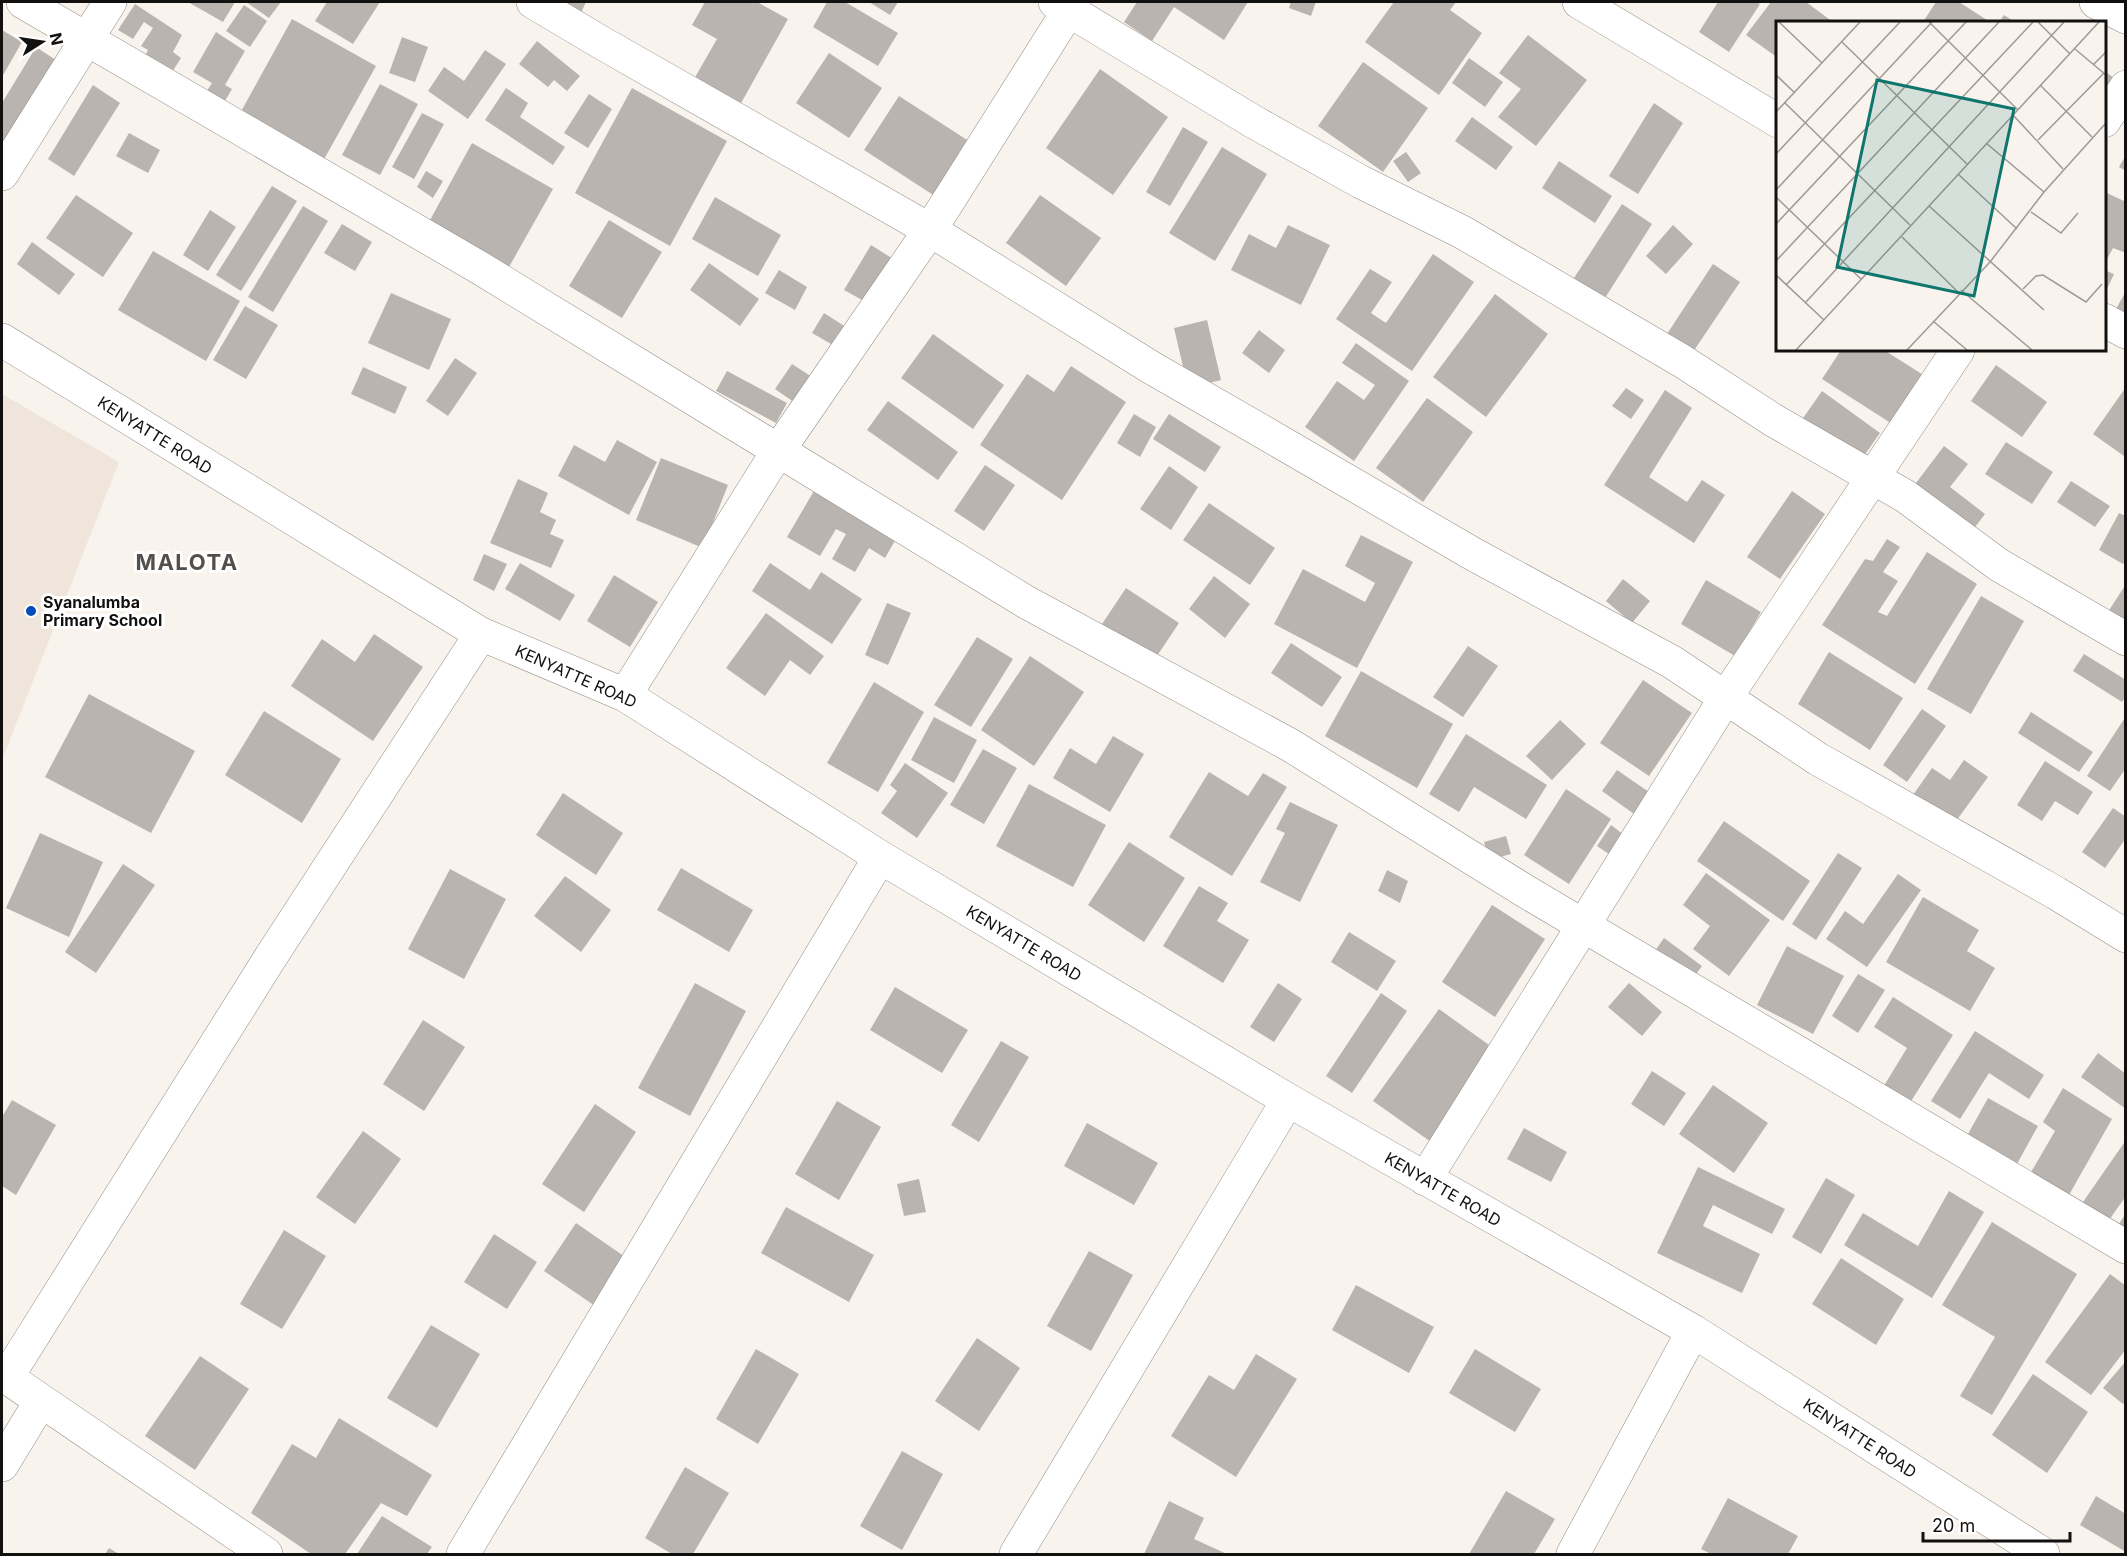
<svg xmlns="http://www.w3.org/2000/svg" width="2127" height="1556" viewBox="0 0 2127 1556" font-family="Inter,sans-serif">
	<rect width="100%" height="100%" fill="#f9f3ee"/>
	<!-- built -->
	<path fill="#f0e5da" d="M2,394L119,462L2,760Z"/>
	<!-- building -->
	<path fill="#b9b4af" d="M188,2H235L223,22Z
		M246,2H281L269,18Z
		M327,2H380L353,44L315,21Z
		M557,2H586L580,15Z
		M705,2H757L788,19L740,105L694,79L717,39L692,25Z
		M827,2H845L898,33L878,66L813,27Z
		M869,2H898L890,15Z
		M1137,2H1248L1224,40L1174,7L1152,41L1124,22Z
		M1291,2H1316L1311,16L1289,8Z
		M1394,2H1456L1450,10L1482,33L1439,95L1365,42Z
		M1718,2H1756L1760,4L1729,52L1699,32Z
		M1771,2H1806L1833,22H1778V58L1746,35Z
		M1936,2H1959L1990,22H1923Z
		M135,4L182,35L173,52L181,58L169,77L143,60L148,50L141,46L153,28L144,22L133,39L118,30Z
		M244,5L267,21L250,47L226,31Z
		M2004,15L2015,22H1999Z
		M292,19L376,66L322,163L238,117Z
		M2,30L22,42L2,77Z
		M216,32L245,51L225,85L232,89L219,111L201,100L212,83L193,72Z
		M1528,35L1587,80L1536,146L1498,117L1521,89L1499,73Z
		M402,37L428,47L415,82L389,73Z
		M537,41L580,76L567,91L554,80L548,87L519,64Z
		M36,47L62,64L2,159V103Z
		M485,50L506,64L468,119L428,91L444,67L464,81Z
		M829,53L882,88L849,138L796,103Z
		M1469,58L1503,82L1485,107L1452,83Z
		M1363,62L1428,108L1383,172L1318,126Z
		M1100,69L1168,117L1113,195L1046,148Z
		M2104,71L2113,77L2104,92Z
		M380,84L418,104L380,175L342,155Z
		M93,85L120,103L74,176L48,159Z
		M506,88L528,103L520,117L565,147L553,165L485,120Z
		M632,88L727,141L670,246L575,193Z
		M589,94L612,109L588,148L564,133Z
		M899,96L978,147L944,202L864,150Z
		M1654,103L1683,123L1638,194L1609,176Z
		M422,113L444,124L414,179L392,167Z
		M1472,117L1513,147L1496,170L1455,141Z
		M1183,127L1208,142L1170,206L1146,192Z
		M129,133L160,150L148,173L116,156Z
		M472,143L553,189L509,267L429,222Z
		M1222,147L1267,174L1215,261L1169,233Z
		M1406,152L1421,173L1408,182L1393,161Z
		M2126,155V171L2119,167Z
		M1559,161L1612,196L1595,223L1542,188Z
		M426,171L443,181L433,198L417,187Z
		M272,186L297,201L241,291L216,275Z
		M2107,193L2126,202V253L2113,248L2104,265V198Z
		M76,195L133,233L103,277L46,238Z
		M1040,195L1101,238L1066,286L1006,243Z
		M715,197L781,235L758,276L692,239Z
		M1622,204L1652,224L1605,298L1574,278Z
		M303,206L328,221L273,312L248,297Z
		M210,210L236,227L208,271L183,255Z
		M609,220L662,252L622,318L569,286Z
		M342,224L372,242L355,271L324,253Z
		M1288,225L1330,245L1301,305L1231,270L1249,234L1276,248Z
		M1673,225L1693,244L1666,274L1646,256Z
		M32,242L75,274L59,295L17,264Z
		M871,245L898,262L873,306L844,290Z
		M153,251L240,301L206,361L118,310Z
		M1433,254L1474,282L1412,371L1336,319L1370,269L1392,282L1371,313L1386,323Z
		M709,263L759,299L740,326L690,290Z
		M1713,264L1740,282L1691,355L1665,337Z
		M779,270L807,287L795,310L765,293Z
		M2104,270L2114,274L2104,295Z
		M2126,291V324L2112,316Z
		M391,293L451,319L429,370L368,343Z
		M1495,294L1548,334L1486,417L1433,377Z
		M245,306L278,325L246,379L213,360Z
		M824,313L849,329L838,348L812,333Z
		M1207,320L1221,380L1188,388L1174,328Z
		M1259,330L1285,350L1269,373L1242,353Z
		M933,334L1004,385L973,429L901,378Z
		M1356,343L1409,381L1354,461L1305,427L1337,381L1364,400L1375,385L1342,363Z
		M1841,350H1884L1928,378L1897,427L1822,379Z
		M455,358L477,373L448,416L426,401Z
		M792,364L815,379L798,405L775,389Z
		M1996,365L2047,402L2022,437L1971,401Z
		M1071,366L1126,402L1062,500L980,445L1027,374L1054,392Z
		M363,367L407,387L395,414L351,394Z
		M727,371L787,403L776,423L716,391Z
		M2126,387V454L2124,456L2093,434Z
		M1626,388L1644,400L1631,419L1612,406Z
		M1665,390L1692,408L1649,477L1687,502L1702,480L1725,495L1694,543L1604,485Z
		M1822,391L1880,433L1859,463L1801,421Z
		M1427,398L1473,432L1423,502L1376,468Z
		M888,401L958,452L938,480L867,430Z
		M1134,414L1156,427L1140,457L1117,443Z
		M1169,414L1221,447L1205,472L1153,439Z
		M617,440L657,462L629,515L558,476L574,445L605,462Z
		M2006,442L2053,472L2032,504L1985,474Z
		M1944,446L1968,464L1950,487L1985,514L1972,531L1913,487Z
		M661,458L728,485L703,548L636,520Z
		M985,465L1015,485L984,531L954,511Z
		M1169,466L1198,487L1171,530L1140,509Z
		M518,479L548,493L540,512L556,520L550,534L564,540L551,568L490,543Z
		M2071,481L2110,506L2095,527L2057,502Z
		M818,484L900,532L885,558L869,548L855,572L832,559L846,534L836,529L820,556L787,537Z
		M1792,491L1825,514L1780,579L1747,557Z
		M1209,503L1275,548L1250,585L1183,540Z
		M2119,513L2126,516V559L2123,564L2099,550Z
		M1361,535L1413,562L1357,668L1274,624L1303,569L1365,602L1375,583L1345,566Z
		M1887,539L1900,547L1883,572L1898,581L1878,612L1887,616L1927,552L1977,584L1915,684L1822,625L1865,559L1873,561Z
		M484,554L507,564L494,591L473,580Z
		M520,563L575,595L560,621L505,589Z
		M770,563L810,590L821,572L862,599L832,644L752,591Z
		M614,575L658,602L630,647L587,621Z
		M1214,576L1250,604L1225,638L1189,609Z
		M1623,579L1650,601L1632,623L1606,601Z
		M1706,580L1761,612L1735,656L1681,624Z
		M2126,584V632L2104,618Z
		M1126,588L1179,623L1155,659L1102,624Z
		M1981,596L2024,621L1971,714L1927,689Z
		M887,603L911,613L888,665L865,655Z
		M766,613L824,656L810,675L790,660L765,696L726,668Z
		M374,634L423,667L373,741L291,686L322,639L355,662Z
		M977,637L1013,659L971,727L934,705Z
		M1291,643L1342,677L1322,707L1271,673Z
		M1468,646L1498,666L1463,717L1433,697Z
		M1829,652L1903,698L1870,750L1798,704Z
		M2084,654L2126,680V696L2122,702L2073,671Z
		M1030,656L1084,692L1034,766L981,730Z
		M1361,671L1453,724L1417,788L1325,736Z
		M1643,680L1692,713L1649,776L1600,743Z
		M874,682L924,712L878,792L827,763Z
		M89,694L195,751L151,833L45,777Z
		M1922,709L1946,726L1907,782L1883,765Z
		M264,711L341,759L302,823L225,775Z
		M2031,712L2093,752L2079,772L2018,733Z
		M2126,716V768L2110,791L2087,776Z
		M934,717L977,740L954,783L911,760Z
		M1560,720L1586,744L1552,780L1526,756Z
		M1466,734L1547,785L1526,819L1474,787L1459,812L1429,794Z
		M1113,736L1144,754L1110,812L1053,778L1070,748L1096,764Z
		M983,749L1017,768L984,824L950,805Z
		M1964,760L1988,777L1954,824L1913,795L1932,768L1950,780Z
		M2045,761L2093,792L2078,815L2055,801L2042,821L2017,805Z
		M905,763L948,793L917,838L881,813L897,791L890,785Z
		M1617,770L1649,792L1634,814L1602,791Z
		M1209,772L1248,796L1263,773L1287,787L1232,876L1169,837Z
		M1029,784L1106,825L1073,887L996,846Z
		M1566,789L1611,819L1569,884L1524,855Z
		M563,793L623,833L596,875L536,835Z
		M1290,802L1338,825L1300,902L1260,882L1285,833L1276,829Z
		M2113,808L2126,817V838L2105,868L2082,852Z
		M1724,821L1810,881L1783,921L1697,861Z
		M1611,825L1633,842L1619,861L1597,846Z
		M40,833L103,862L69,937L6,908Z
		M1506,836L1511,854L1489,860L1484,842Z
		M1129,842L1185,878L1144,942L1088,905Z
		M1838,853L1862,868L1816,940L1792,924Z
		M123,864L155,885L96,973L65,952Z
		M681,868L753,910L729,952L657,910Z
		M450,869L506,899L464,979L408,949Z
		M1387,870L1408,881L1400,903L1378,891Z
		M1706,873L1770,920L1729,976L1693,949L1710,926L1683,905Z
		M1898,874L1921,890L1867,967L1826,939L1845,911L1863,924Z
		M565,876L611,910L581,952L534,916Z
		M1199,886L1228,903L1217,921L1249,940L1223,983L1163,946Z
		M1923,897L1979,930L1967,951L1995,968L1970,1011L1886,962Z
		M1492,905L1545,939L1495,1017L1442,982Z
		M1349,932L1396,961L1377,991L1331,962Z
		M1664,938L1702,966L1688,985L1650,958Z
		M1787,946L1844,976L1813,1034L1757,1005Z
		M1858,974L1885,990L1858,1033L1832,1016Z
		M695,983L746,1011L690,1116L638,1088Z
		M1278,983L1302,999L1274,1042L1250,1027Z
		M1629,983L1662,1012L1642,1036L1608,1007Z
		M895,987L968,1030L942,1073L870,1030Z
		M1381,993L1407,1011L1352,1093L1326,1076Z
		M1893,997L1953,1035L1908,1106L1882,1089L1907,1048L1874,1027Z
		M1439,1009L1496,1050L1431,1142L1373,1101Z
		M423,1020L465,1047L424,1111L383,1084Z
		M1975,1031L2044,1075L2029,1099L1989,1073L1960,1119L1931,1101Z
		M1001,1041L1029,1057L979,1142L951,1125Z
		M2098,1053L2126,1074V1109L2081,1077Z
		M1652,1071L1686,1093L1664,1126L1631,1104Z
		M1713,1085L1768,1123L1734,1173L1679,1134Z
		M2063,1088L2112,1119L2065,1202L2027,1179L2055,1131L2043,1122Z
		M1988,1098L2038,1126L2013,1171L1963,1143Z
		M12,1100L56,1125L16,1195L2,1186V1117Z
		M837,1101L881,1127L839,1200L795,1174Z
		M595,1104L636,1132L584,1212L542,1184Z
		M1087,1123L1158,1163L1134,1205L1064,1166Z
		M1524,1128L1567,1152L1551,1182L1507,1159Z
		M363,1131L401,1159L355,1224L316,1197Z
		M2126,1140V1196L2102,1230L2076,1212Z
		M1698,1167L1785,1209L1772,1234L1713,1205L1703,1226L1760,1254L1742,1293L1657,1253Z
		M1826,1178L1855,1195L1821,1254L1792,1237Z
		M919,1179L926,1212L904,1216L897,1184Z
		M1949,1191L1984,1212L1932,1298L1844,1245L1863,1213L1918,1246Z
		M786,1207L874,1255L849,1302L761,1253Z
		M2126,1213V1242L2113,1233Z
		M1992,1222L2077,1274L1992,1415L1960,1396L1995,1337L1942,1305Z
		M576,1223L631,1261L598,1308L544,1271Z
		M284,1230L326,1256L282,1329L240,1304Z
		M494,1234L537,1262L507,1309L464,1282Z
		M1089,1251L1133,1275L1091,1351L1047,1326Z
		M1841,1258L1904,1299L1876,1345L1812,1304Z
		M2110,1274L2126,1286V1349L2091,1395L2045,1362Z
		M1356,1285L1434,1327L1409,1373L1332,1330Z
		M431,1325L480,1354L437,1428L387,1398Z
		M977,1338L1020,1368L979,1431L935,1401Z
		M756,1349L799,1374L758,1444L716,1419Z
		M1475,1349L1541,1389L1515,1432L1449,1393Z
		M1256,1354L1297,1379L1236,1477L1171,1436L1209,1375L1234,1390Z
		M200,1356L249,1389L195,1470L145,1436Z
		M2126,1361V1401L2123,1404L2103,1388Z
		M2033,1374L2088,1412L2047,1473L1992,1435Z
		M339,1418L432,1475L407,1516L381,1503L345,1554H311L251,1513L292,1444L316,1458Z
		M902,1451L943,1474L902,1550L860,1526Z
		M685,1467L729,1493L693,1554H672L645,1538Z
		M1506,1491L1555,1519L1534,1554H1469Z
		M2096,1496L2126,1514V1552L2080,1525Z
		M1728,1498L1798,1536L1788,1554H1711L1701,1549Z
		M1169,1501L1204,1518L1194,1539L1227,1554H1144Z
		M382,1516L432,1547L427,1554H357Z
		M109,1548L119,1554H105Z"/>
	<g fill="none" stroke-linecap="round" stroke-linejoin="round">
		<!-- street casing -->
		<g stroke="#938e89" stroke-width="34">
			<path id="street" d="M23,2L480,268L1026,602L1290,745L1525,891L2126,1247
				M533,2L602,43L930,230L1152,368L1270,436L1473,554L1672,662L1818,759L2056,893L2126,936
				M1055,2L1254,122L1361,182L1462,232L1682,361L1773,420L1905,496L1999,565L2126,639
				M1579,2L1778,121
				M2096,2L2126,17
				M2104,121L2126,87
				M2,174L110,2
				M2104,320L2126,332
				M2,340L481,634L625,695L880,857L1288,1100L1693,1331L2043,1554
				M625,695L778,451L930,230L1074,2
				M1425,1179L1726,697L1958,350
				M2,1374L266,1554
				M7,1377L272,955L481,634
				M2,1465L41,1401
				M463,1554L880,857
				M1016,1554L1288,1100
				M1573,1554L1693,1331"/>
		</g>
		<!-- street -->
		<use href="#street" stroke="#fff" stroke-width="33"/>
	</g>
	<!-- markers -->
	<circle fill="#024db7" stroke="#fff" stroke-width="2" cx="31" cy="611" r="6"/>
	<g text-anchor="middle" stroke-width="6" stroke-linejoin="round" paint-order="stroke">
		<!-- street labels -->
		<g font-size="16" fill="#13110f" stroke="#fff">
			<text transform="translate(155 435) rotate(32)" y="6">KENYATTE ROAD</text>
			<text transform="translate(576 676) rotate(24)" y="6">KENYATTE ROAD</text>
			<text transform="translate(1024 943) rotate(31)" y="6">KENYATTE ROAD</text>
			<text transform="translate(1443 1189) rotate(30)" y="6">KENYATTE ROAD</text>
			<text transform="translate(1860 1438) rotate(33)" y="6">KENYATTE ROAD</text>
		</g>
		<!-- poi labels -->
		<g font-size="16" font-weight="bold" fill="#13110f" stroke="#fff" text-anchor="start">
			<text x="43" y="608">Syanalumba<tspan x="43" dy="18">Primary School</tspan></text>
		</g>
		<!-- district labels -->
		<g font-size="22" font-weight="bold" letter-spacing="1.5" fill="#534f4b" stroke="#fff">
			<text x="187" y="570">MALOTA</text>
		</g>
	</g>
	<!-- overview -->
	<g transform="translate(1776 21)">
		<rect width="330" height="330" fill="#f9f3ee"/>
		<path fill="none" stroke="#9d9995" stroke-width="1.5" d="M3,1L46,42M153,1L242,89M262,1L294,33M66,21L191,143M299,28L330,54M317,44L330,31M0,54L19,72M265,65L316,116M9,82L134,204M0,91L84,1M237,94L287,148M30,101L124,1M262,119L328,52M210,122L268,171M0,133L30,101M182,153L241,208M0,169L156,1M0,176L85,258M153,185L268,289M255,191L285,212L302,192M0,203L190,1M126,216L182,271M0,240L223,1M0,254L48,299M10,264L257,1M247,268L260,255L267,254L310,281L326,263M185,269L256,329M30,281L288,1M157,300L191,329M20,329L323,1M131,329L214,241L268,171L330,102"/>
		<path fill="#0f766e" fill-opacity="0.15" stroke="#0f766e" stroke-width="3" d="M101,59L238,88L198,275L61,246Z"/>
		<rect width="330" height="330" fill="none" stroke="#13110f" stroke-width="3"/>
	</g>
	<!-- border -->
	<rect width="2127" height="1556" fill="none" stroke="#13110f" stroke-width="6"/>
	<!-- north arrow -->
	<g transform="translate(42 42) rotate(78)" stroke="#ffffff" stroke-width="4.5" paint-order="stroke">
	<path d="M0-4.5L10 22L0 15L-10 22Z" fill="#13110f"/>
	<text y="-9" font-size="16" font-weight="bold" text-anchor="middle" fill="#13110f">N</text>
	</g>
	<!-- scale -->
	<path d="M1923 1532v9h147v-9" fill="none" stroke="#13110f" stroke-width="3"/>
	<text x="1932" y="1532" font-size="18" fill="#13110f" stroke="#ffffff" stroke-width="4.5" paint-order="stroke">20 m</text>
</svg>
